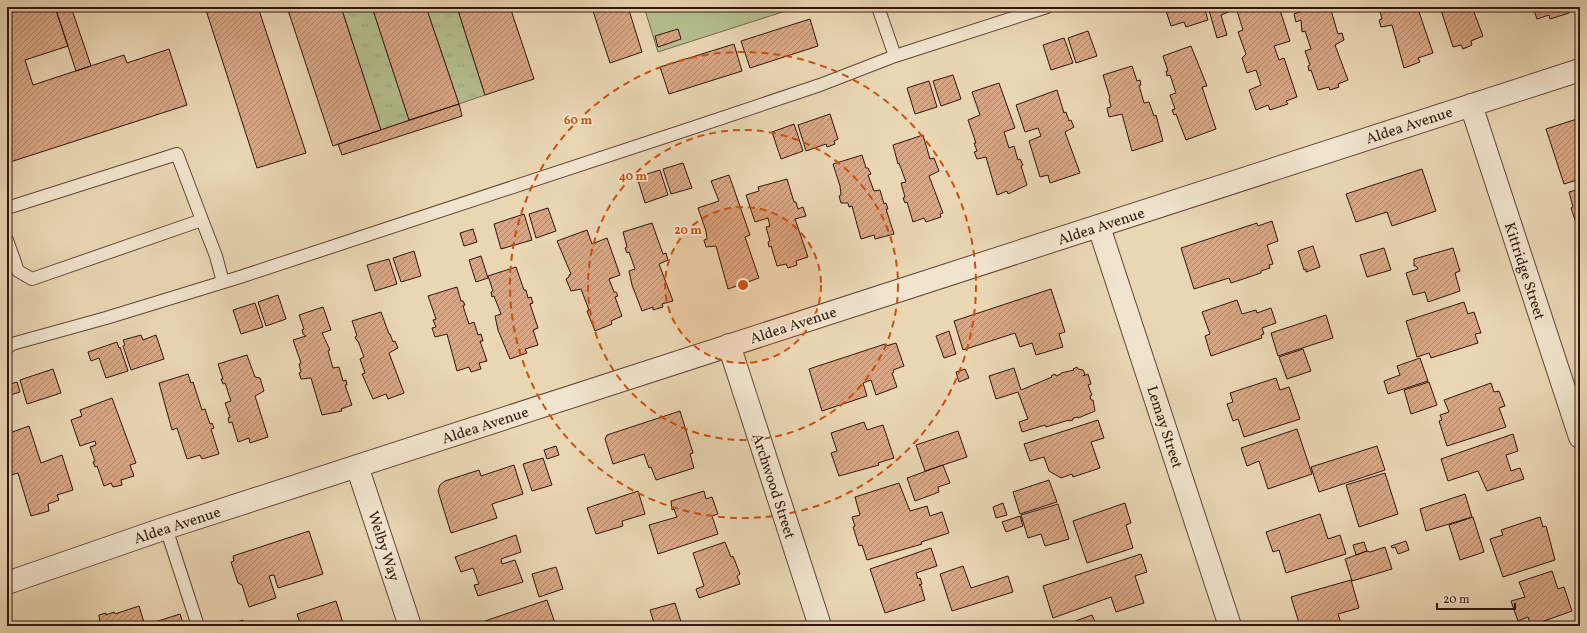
<svg xmlns="http://www.w3.org/2000/svg" width="1587" height="633" viewBox="0 0 1587 633" font-family="Vollkorn,serif">
	<defs>
		<pattern id="grass-tufts" width="24" height="20" patternUnits="userSpaceOnUse"><rect width="24" height="20" fill="#b4be8e"/><path d="M3 7l-1-3M5 7V3M7 7l1-3M15 17l-1-3M17 17v-4M19 17l1-3" fill="none" stroke="#9ba379"/></pattern>
		<pattern id="building-hatch" width="6" height="6" patternUnits="userSpaceOnUse"><rect width="6" height="6" fill="#d8a684"/><path d="M-1 1l2-2M0 6l6-6M5 7l2-2" fill="none" stroke="#b0866a"/></pattern>
	</defs>
	<rect width="100%" height="100%" fill="#e9d6b3"/>
	<filter id="stains"><feTurbulence type="fractalNoise" baseFrequency=".005" numOctaves="4"/><feColorMatrix values="0 0 0 0 .2 0 0 0 0 .09 0 0 0 0 .02 0 0 0 .5 -.17"/></filter>
	<radialGradient id="worn" r=".72"><stop offset=".6" stop-color="#630" stop-opacity="0"/><stop offset="1" stop-color="#630" stop-opacity=".3"/></radialGradient>
	<!-- grass -->
	<path fill="url(#grass-tufts)" stroke="#736a4c" d="M341,7H372L409,120L381,130Z
		M426,7H457L485,95L459,104Z"/>
	<!-- green -->
	<path fill="#b4be8e" stroke="#736a4c" d="M644,7H798L658,52Z"/>
	<!-- building -->
	<path fill="url(#building-hatch)" stroke="#32160b" d="M29,7H55L68,46L25,60L33,85L124,55L127,63L169,49L187,105L7,163V14Z
		M55,7H71L91,66L76,71Z
		M205,7H258L306,153L257,168Z
		M287,7H341L381,130L333,146Z
		M372,7H426L459,104L409,120Z
		M457,7H510L534,79L485,95Z
		M595,7H628L642,52L610,63L592,8Z
		M1168,7H1204L1208,20L1186,27L1184,22L1171,26L1165,8Z
		M1208,7H1230L1231,11L1221,15L1227,35L1217,38Z
		M1249,7H1279L1290,41L1274,46L1279,60L1284,58L1297,97L1286,101L1288,104L1270,110L1268,105L1256,110L1249,90L1261,85L1256,70L1247,73L1242,58L1246,54L1238,32L1243,30L1237,11Z
		M1314,7H1330L1338,34L1342,33L1344,40L1335,45L1348,80L1338,84L1339,87L1330,90L1329,87L1318,90L1311,70L1309,71L1308,66L1310,65L1305,51L1311,49L1305,31L1302,32L1301,20L1296,22L1294,14Z
		M1379,7H1411L1413,10L1418,9L1433,53L1418,58L1420,62L1404,68L1392,25L1381,27L1379,20L1382,19Z
		M1440,7H1472L1483,36L1471,41L1472,45L1463,49L1461,45L1453,47Z
		M1533,7H1567L1569,13L1550,19L1549,15L1537,19Z
		M810,19L818,46L750,68L741,41Z
		M678,29L681,39L658,47L655,36Z
		M1088,31L1097,56L1076,63L1068,38Z
		M1064,38L1073,63L1051,70L1043,45Z
		M734,44L742,71L669,94L660,67Z
		M1191,46L1207,86L1202,87L1216,129L1186,140L1176,114L1174,115L1172,110L1175,109L1170,95L1176,93L1170,75L1167,76L1166,71H1168L1163,56Z
		M1132,66L1137,81L1140,80L1141,85H1139L1144,103L1149,102L1154,116L1156,115L1163,141L1132,151L1122,114L1109,117L1107,108L1111,107L1109,99L1110,98L1103,75Z
		M953,75L961,99L941,106L933,81Z
		M929,81L937,107L915,114L907,88Z
		M999,83L1015,128L1004,132L1009,148L1014,146L1018,160L1020,159L1023,165L1021,166L1027,185L1008,194L1007,191L997,195L986,157L977,159L974,152L977,151L974,143H976L968,120L980,115L972,92Z
		M1057,90L1064,113L1066,112L1069,121L1071,120L1074,127L1065,132L1080,173L1050,183L1048,175L1040,177L1029,141L1041,136L1038,128L1025,132L1016,105Z
		M459,104L462,116L342,155L338,144Z
		M830,114L838,139L834,141L835,144L827,147L826,144L806,151L798,125Z
		M1580,118V179L1564,184L1546,129Z
		M794,124L803,151L781,159L772,132Z
		M923,135L930,159L934,158L939,171L929,176L943,213L940,214L941,217L926,222L924,218L913,222L907,202L905,203L903,198L905,197L901,183L906,182L899,163L898,164L893,145Z
		M862,155L866,168H868L871,174L868,175L874,191L880,190L884,204L886,203L888,209H886L894,234L875,239L874,235L861,239L852,206L849,207L848,203H841L839,196L841,195L840,186L833,164Z
		M683,163L692,188L671,194L663,169Z
		M1422,169L1436,211L1392,226L1387,212L1356,222L1346,194Z
		M660,170L668,195L645,203L637,177Z
		M729,175L750,235L745,237L759,278L728,289L716,246L706,247L704,240L707,239L706,231L698,208L719,201L711,181Z
		M787,179L794,202H796L798,209L803,207L806,216L795,219L808,257L796,261L797,265L788,268L786,264L777,266L771,246L769,247L768,242L770,241L766,227L770,226L768,218L755,222L746,195L759,191L758,187Z
		M1580,189V226H1577L1571,208L1573,207L1569,192Z
		M548,208L556,231L536,238L529,214Z
		M524,214L532,240L501,249L494,224Z
		M1272,221L1278,241L1267,245L1273,264L1269,265L1270,268L1261,271V273L1231,283L1229,278L1194,289L1181,248L1257,223L1258,226Z
		M652,223L663,254L666,253L668,260L659,264L673,301L662,304L663,307L653,310V307L642,311L632,285L629,271L635,269L629,252L627,253L625,248L627,247L623,232Z
		M473,229L477,242L464,246L460,233Z
		M587,230L592,244L607,238L620,275L609,279L614,292H616L618,296L615,297L622,316L611,321L612,324L595,331L587,311L589,310L581,289L571,291L566,279L569,277V275L571,274L557,241Z
		M1313,246L1320,267L1306,272V269L1304,270L1298,251Z
		M1384,248L1391,270L1367,277L1360,255Z
		M1453,248L1460,271L1455,273L1460,291L1428,302L1425,292L1413,295L1406,273L1418,269L1416,266H1414V259Z
		M414,251L421,276L401,282L393,258Z
		M481,256L488,278L476,282L469,260Z
		M389,259L397,284L375,291L367,265Z
		M516,267L524,290H526L528,298L531,297L533,303L530,304L538,328L533,330L538,345L525,349L527,353L510,359L498,330L495,316L501,314L494,296L492,297L491,292L493,291L488,276Z
		M457,287L461,301H463L465,305L463,306L469,324L474,322L478,335L481,334L483,341H480L487,361L479,363L481,369L471,372L469,367L457,371L447,334L435,337L432,328L436,327L433,320L436,319L428,296Z
		M1051,289L1065,332L1059,334L1063,347L1036,355L1032,343L1020,347L1015,333L963,350L954,321Z
		M278,295L286,319L266,326L258,302Z
		M1237,300L1242,314L1256,310L1257,313L1271,308L1276,323L1262,328L1264,334L1261,335L1262,338L1211,356L1205,336L1210,334L1202,312Z
		M1464,302L1468,314L1474,312L1481,333L1475,334L1478,343L1431,358L1429,353L1417,357L1406,321Z
		M255,303L263,327L241,334L233,310Z
		M323,307L331,330L322,333L330,350L328,351L333,368L339,367L343,381L346,380L347,385H345L352,405L341,409L342,411L322,415L311,378L301,379L299,373L301,372L299,364L301,363L293,340L306,336L303,334L302,330L304,329L299,315Z
		M381,312L389,334H390L393,342L395,341L398,348L389,353L404,393L388,399L386,394L373,399L362,374L365,373L360,359L364,357L358,341H357L355,337L357,336L352,321Z
		M1326,315L1333,338L1278,356L1271,333Z
		M949,331L956,354L944,358L936,336Z
		M141,335L143,340L156,335L164,359L131,370L123,346L125,345L123,340Z
		M117,342L119,348L120,347L128,371L106,378L99,358L91,361L88,352Z
		M896,343L904,366L893,370L894,372L892,373L897,387L876,395L871,380L863,383L867,396L822,411L809,369L885,344L886,346Z
		M1303,349L1311,371L1287,379L1279,357Z
		M247,355L255,377L260,378L264,391L255,396L268,437L250,443L249,438L238,442L232,422L229,423L228,418L230,417L225,403L231,401L225,383L223,384L221,379H223L218,364Z
		M1420,358L1428,381L1388,394L1384,381L1400,375L1397,366Z
		M1077,367L1078,369L1083,370L1085,374L1083,376L1088,374L1091,384L1088,385L1092,395L1090,396L1091,400H1093L1095,411L1078,418V417L1073,418V420L1069,421V420L1046,427L1045,425L1022,432L1019,422L1028,419L1018,392L996,399L989,376L1014,368L1021,390L1052,377L1051,376L1055,374L1056,376L1061,374V373L1074,370L1073,369Z
		M53,369L61,393L27,404L20,380Z
		M965,369L969,378L959,382L956,372Z
		M188,374L191,383L193,382L202,410L205,409L210,424L212,423L214,428L211,429L219,454L202,459L200,455L187,459L177,428L172,430L159,383Z
		M1276,378L1280,390L1289,387L1300,419L1244,437L1238,419L1233,421L1227,404L1233,402L1230,393Z
		M17,382L20,392L7,396V385Z
		M1429,382L1437,405L1411,414L1404,390Z
		M1491,383L1494,392L1499,391L1505,406L1499,408L1506,427L1447,446L1439,421L1442,420L1440,415L1449,412L1444,400Z
		M112,398L136,463L130,465L134,476L121,480L122,485L113,487L111,483L104,486L97,466L95,467L93,462L95,461L90,447L96,445L95,441L80,446L71,420L82,416L80,410Z
		M680,411L693,453L690,454L694,468L656,480L651,467L649,468L644,454L613,464L605,439L607,435Z
		M1098,420L1104,438L1091,442L1100,468L1073,477L1072,474L1061,478L1049,471L1044,457L1030,461L1024,444Z
		M864,422L867,430L883,425L894,458L878,463L879,465L839,476L831,453L837,451L831,433Z
		M29,426L41,463L62,455L73,490L57,495L59,500L48,504L49,511L31,516L18,473L11,475H8L7,472V434Z
		M1297,429L1312,474L1268,489L1259,461L1247,466L1241,448Z
		M958,431L967,457L925,471L916,445Z
		M1513,434L1518,451L1506,455L1511,471L1520,468L1524,479L1487,491L1478,471L1448,481L1441,459Z
		M556,446L559,455L547,459L544,450Z
		M1377,446L1385,470L1319,492L1311,467Z
		M543,458L552,485L532,491L523,464Z
		M514,465L523,494L492,504L497,518L451,533L438,491L440,485L445,481L479,470L481,476Z
		M943,465L950,483L938,487L939,492L915,501L907,478Z
		M1385,473L1398,514L1359,527L1346,485Z
		M1049,480L1057,502L1020,514L1013,492Z
		M899,483L910,511L927,506L930,516L942,512L949,533L921,542L922,544L867,560L862,545L859,546L853,527L855,526L852,517L860,515L855,497Z
		M638,491L645,514L622,521L623,526L596,534L587,508Z
		M704,491L706,499L712,497L718,514L712,516L718,534L658,554L649,525L677,517L674,509L672,510L671,501Z
		M1465,494L1472,517L1426,531L1420,509Z
		M1003,503L1007,515L996,518L993,507Z
		M1125,503L1131,523L1126,525L1133,548L1087,563L1073,521Z
		M1058,504L1069,539L1045,546L1041,534L1028,538L1021,515Z
		M1320,514L1328,539L1340,535L1346,554L1286,573L1279,550L1273,552L1266,532Z
		M1020,516L1023,526L1006,532L1002,522Z
		M1473,517L1484,552L1460,560L1449,525Z
		M1540,517L1543,527L1546,526L1555,560L1503,577L1490,539L1503,535L1501,530Z
		M309,531L323,574L278,588L274,575L269,576L276,598L249,607L242,585L238,583L231,562L234,561L233,556Z
		M516,535L521,552L501,559L502,564L515,560L523,582L478,596L474,585L479,584L473,568L461,572L455,557Z
		M1406,541L1409,550L1398,554L1395,547L1392,548L1391,546Z
		M725,542L731,557L733,556L740,574L737,576L740,584L699,598L696,589L704,586L693,553Z
		M1364,542L1367,551L1356,555L1353,545Z
		M1385,547L1392,569L1352,581L1345,559L1367,551L1370,552Z
		M931,548L937,566L916,573L918,579L920,578L922,584L919,585L921,586L925,600L885,613L870,569Z
		M1141,554L1147,572L1135,576L1144,603L1116,612L1111,597L1053,618L1043,586Z
		M963,566L971,588L1008,576L1013,592L952,611L940,574Z
		M556,567L563,589L539,597L532,574Z
		M1552,571L1558,589L1564,587L1572,611L1533,625L1532,622L1530,623L1528,617L1518,621L1511,601L1525,597L1519,582Z
		M1351,580L1359,608L1338,614L1342,626H1300L1291,597Z
		M547,600L556,626H484L482,622Z
		M336,601L344,626H301L297,614Z
		M675,603L682,625L655,626L650,610Z
		M139,606L145,626H95L100,624L99,615L106,613V615L114,612L115,614Z
		M180,614L184,626H151L156,624L155,622Z
		M1092,615L1097,626H1071L1070,623Z
		M243,620L245,626H225Z"/>
	<g fill="none" stroke-linecap="round" stroke-linejoin="round">
		<!-- service casing -->
		<g stroke="#604635" stroke-width="14">
			<path id="service" d="M878,7L895,56
				M7,208L177,154L202,220L32,279L18,271L7,240
				M202,220L216,256L223,282
				M7,348L12,344L106,318L240,277L695,127L820,85L895,56L1047,7
				M166,528L198,626"/>
		</g>
		<!-- minor casing -->
		<g stroke="#604635" stroke-width="24">
			<path id="minor" d="M1471,105L1580,437
				M1099,227L1230,626
				M729,345L820,626
				M357,466L410,626
				M7,583L166,528L1580,70"/>
		</g>
		<!-- service -->
		<use href="#service" stroke="#f1e4ce" stroke-width="12"/>
		<!-- minor -->
		<use href="#minor" stroke="#f1e4ce" stroke-width="22"/>
	</g>
	<!-- distance rings -->
	<circle cx="743" cy="285" r="78" fill="#cd4f0c" fill-opacity=".12"/>
	<g fill="none" stroke="#cd4f0c" stroke-width="2" stroke-dasharray="7 5">
		<circle cx="743" cy="285" r="78"/>
		<circle cx="743" cy="285" r="155"/>
		<circle cx="743" cy="285" r="233"/>
	</g>
	<g text-anchor="middle" stroke-width="3.5" stroke-linejoin="round" paint-order="stroke">
		<!-- street labels -->
		<g font-size="15" fill="#32160b" stroke="#f1e4ce">
			<text transform="translate(1409 125) rotate(-18)" y="5">Aldea Avenue</text>
			<text transform="translate(1101 226) rotate(-18)" y="5">Aldea Avenue</text>
			<text transform="translate(1525 271) rotate(72)" y="5">Kittridge Street</text>
			<text transform="translate(793 325) rotate(-18)" y="5">Aldea Avenue</text>
			<text transform="translate(485 425) rotate(-18)" y="5">Aldea Avenue</text>
			<text transform="translate(1165 427) rotate(72)" y="5">Lemay Street</text>
			<text transform="translate(774 486) rotate(72)" y="5">Archwood Street</text>
			<text transform="translate(177 525) rotate(-18)" y="5">Aldea Avenue</text>
			<text transform="translate(384 546) rotate(72)" y="5">Welby Way</text>
		</g>
	</g>
	<circle cx="743" cy="285" r="6" fill="#cd4f0c" stroke="#f1e4ce" stroke-width="2"/>
	<g font-size="12" text-anchor="middle" font-weight="bold" fill="#cd4f0c" stroke="#f1e4ce" stroke-width="3.5" stroke-linejoin="round" paint-order="stroke">
		<text x="578" y="124">60 m</text>
		<text x="633" y="180">40 m</text>
		<text x="688" y="234">20 m</text>
	</g>
	<!-- margin -->
	<rect width="1587" height="633" fill="none" stroke="#e9d6b3" stroke-width="24"/>
	<rect x="8" y="8" width="1571" height="617" fill="none" stroke="#32160b" stroke-width="2"/>
	<rect x="12" y="12" width="1563" height="609" fill="none" stroke="#32160b"/>
	<!-- scale -->
	<path d="M1437 603v6h78v-6" fill="none" stroke="#32160b" stroke-width="2"/>
	<text x="1443" y="603" font-size="12" fill="#32160b" stroke="#f1e4ce" stroke-width="3" paint-order="stroke">20 m</text>
	<rect width="100%" height="100%" filter="url(#stains)"/>
	<rect width="100%" height="100%" fill="url(#worn)"/>
</svg>
